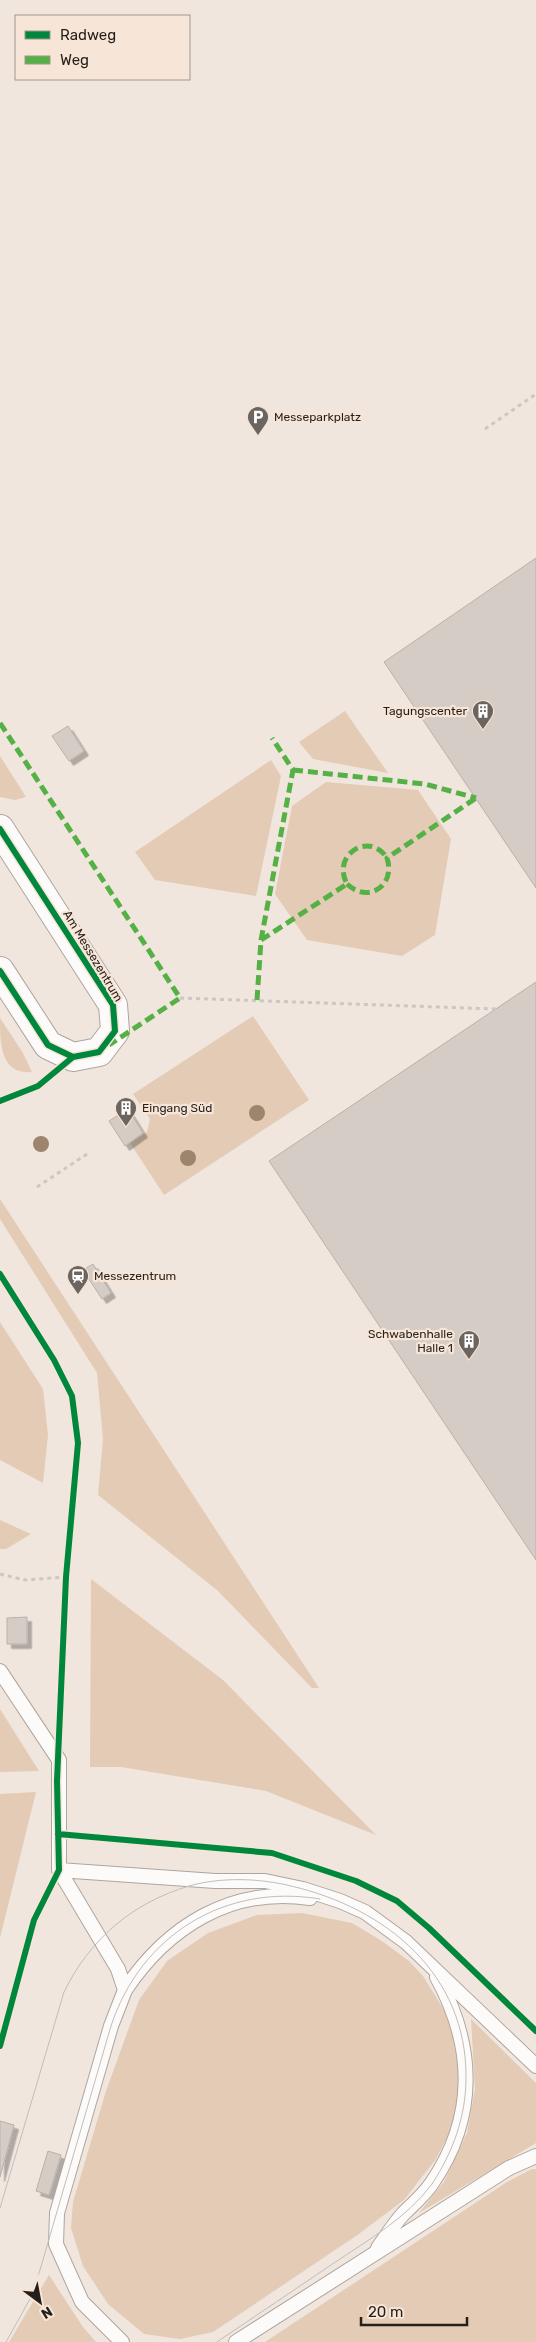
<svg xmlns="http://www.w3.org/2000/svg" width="536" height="2342" viewBox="0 0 536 2342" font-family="Rubik,sans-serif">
	<defs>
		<filter id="shadow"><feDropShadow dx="4.5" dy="4.5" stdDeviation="0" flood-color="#0004"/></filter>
	</defs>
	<rect width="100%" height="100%" fill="#f0e6de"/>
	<!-- green -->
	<path fill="#e4cbb6" d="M345,711L388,773L313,759L299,742Z
		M0,756L26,797L15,800L0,797Z
		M271,760L281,776L256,896L155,880L135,852Z
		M326,782L418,790L451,839L435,935L402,956L307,940L275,894L292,806Z
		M253,1016L309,1100L164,1195L130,1143L147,1132L150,1119L133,1094Z
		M0,1018L23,1053L32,1072C0,1075 0,1043 0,1018Z
		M0,1199L319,1688H312L218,1591L98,1495L103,1439L97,1373L0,1219Z
		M0,1322L43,1389L48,1435L43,1483L0,1460Z
		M0,1520L31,1534L6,1549H0Z
		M91,1579L223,1680L376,1835L266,1791L121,1767H90Z
		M0,1709L39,1771L0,1772Z
		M36,1792L0,1938V1794Z
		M302,1913L352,1923L382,1941L409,1961L423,1976L446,2013L453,2037L458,2069V2100L451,2130L436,2159L404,2200L356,2236L213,2332L180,2339L144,2334L108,2304L83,2266L71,2228L73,2202L106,2091L139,2000L167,1961L208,1933L257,1915Z
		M471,2019L536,2083V2143L419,2213L444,2182L467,2133L475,2089Z
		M532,2169H536V2342H265L507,2182Z
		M49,2275L83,2327L96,2342H9Z"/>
	<!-- building -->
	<path fill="#d4ccc5" stroke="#b9b1ab" filter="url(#shadow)" d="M536,558V888L384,662Z
		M68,726L84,751L69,761L52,736Z
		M536,982V1560L269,1161Z
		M128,1109L143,1133L125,1146L109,1121Z
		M93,1264L111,1293L102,1299L83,1270Z
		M27,1617V1644H7V1618Z
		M0,2121L14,2125L0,2177Z
		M48,2151L61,2155L49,2195L36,2191Z"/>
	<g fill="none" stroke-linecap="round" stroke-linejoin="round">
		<!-- service casing -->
		<g stroke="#ada59f" stroke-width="16">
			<path id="service" d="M0,1671L59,1760V1870L118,1969L125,1990L111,2026L57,2213L56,2244L82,2302L122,2342
				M59,1870L215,1881H265L303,1889L340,1901L365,1912L406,1942L536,2066
				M125,1990C167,1927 231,1886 310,1898
				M378,2248C386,2237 394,2224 403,2214C413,2204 424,2195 432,2183C477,2117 475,2046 437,1977
				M236,2342L509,2168L536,2156"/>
		</g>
		<!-- minor casing -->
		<g stroke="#ada59f" stroke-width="30">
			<path id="minor" d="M0,829L113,1005L115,1031L99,1052L73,1057L48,1045L0,971"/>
		</g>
		<!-- path -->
		<path stroke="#cbc7c5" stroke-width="3" stroke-dasharray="4 4" stroke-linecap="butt" d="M485,429L536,394
			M180,998L496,1009
			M37,1187L90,1152
			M0,1574L25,1580L66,1577"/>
		<!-- service -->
		<use href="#service" stroke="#fdfbfa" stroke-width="14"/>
		<!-- minor -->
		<use href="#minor" stroke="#fdfbfa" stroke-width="28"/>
		<!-- tram -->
		<path stroke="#c0bdbb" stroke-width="1" d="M0,2208L64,1992C90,1939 132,1903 189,1886C221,1877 259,1878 291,1886C386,1908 467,1974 466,2078C466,2116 453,2152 432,2184C407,2218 368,2240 334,2263C295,2289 256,2316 217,2342
			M6,2342L30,2299L40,2270L111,2026C141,1935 225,1883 320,1899"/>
		<!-- quiet -->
		<path stroke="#55b145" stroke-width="5" stroke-dasharray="10 5" stroke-linecap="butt" d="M0,723L180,998L109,1045
			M293,770L425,784L476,798
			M347,884C368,904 396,886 387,858L476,798
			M261,940L347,884C331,854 370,831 387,858
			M257,1000L261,940L293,770L272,738"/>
		<!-- cycleway casing -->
		<g stroke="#f7e5d7" stroke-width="9">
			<path id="cycleway" d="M0,829L113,1005L115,1031L99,1052L73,1057L48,1045L0,971
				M0,1101L38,1086L73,1057
				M0,1274L54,1360L72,1396L78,1443L66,1577L57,1781L59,1870L34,1920L0,2046
				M58,1834L272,1853L356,1881L397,1901L429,1928L536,2031"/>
		</g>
		<!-- cycleway -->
		<use href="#cycleway" stroke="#00873e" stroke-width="6"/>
	</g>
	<!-- trees -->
	<g fill="#9c846d">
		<circle cx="257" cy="1113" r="8"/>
		<circle cx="41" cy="1144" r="8"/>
		<circle cx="188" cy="1158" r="8"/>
	</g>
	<!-- icons -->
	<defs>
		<g id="parking-pin" transform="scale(1.125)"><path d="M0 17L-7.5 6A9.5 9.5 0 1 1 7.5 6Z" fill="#6c655f" stroke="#f7e5d7"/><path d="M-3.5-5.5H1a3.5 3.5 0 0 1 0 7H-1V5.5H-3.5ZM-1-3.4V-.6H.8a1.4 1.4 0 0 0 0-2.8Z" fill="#fff"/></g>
		<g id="building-pin" transform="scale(1.125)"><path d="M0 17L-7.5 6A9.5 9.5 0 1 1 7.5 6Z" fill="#6c655f" stroke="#f7e5d7"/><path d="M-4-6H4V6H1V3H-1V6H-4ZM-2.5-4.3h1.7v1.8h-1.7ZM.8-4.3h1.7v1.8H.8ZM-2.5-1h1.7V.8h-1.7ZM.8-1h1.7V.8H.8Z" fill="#fff"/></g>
		<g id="station-pin" transform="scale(1.125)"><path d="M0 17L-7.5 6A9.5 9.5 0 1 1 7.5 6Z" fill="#6c655f" stroke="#f7e5d7"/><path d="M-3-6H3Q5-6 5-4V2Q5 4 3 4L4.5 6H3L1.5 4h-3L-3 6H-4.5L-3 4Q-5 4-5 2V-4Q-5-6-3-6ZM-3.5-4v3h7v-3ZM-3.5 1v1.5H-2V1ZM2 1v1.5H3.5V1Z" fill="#fff"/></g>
	</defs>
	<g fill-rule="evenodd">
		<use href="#parking-pin" x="258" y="417"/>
		<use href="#building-pin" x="483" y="711"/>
		<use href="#building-pin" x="126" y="1108"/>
		<use href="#station-pin" x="78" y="1276"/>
		<use href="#building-pin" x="469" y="1341"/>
	</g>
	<g text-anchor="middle" stroke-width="4.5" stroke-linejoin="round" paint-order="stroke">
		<!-- poi labels -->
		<g font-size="12" fill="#251f1a" stroke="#f7e5d7" text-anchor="start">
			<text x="274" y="421">Messeparkplatz</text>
			<text x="467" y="715" text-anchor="end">Tagungscenter</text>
			<text x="142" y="1112">Eingang Süd</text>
			<text x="94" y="1280">Messezentrum</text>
			<text x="453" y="1338" text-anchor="end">Schwabenhalle<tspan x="453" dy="14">Halle 1</tspan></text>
		</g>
		<!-- street labels -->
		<g font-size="12" fill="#251f1a" stroke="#f7e5d7">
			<text transform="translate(93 956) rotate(59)" y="4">Am Messezentrum</text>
		</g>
	</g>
	<!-- legend -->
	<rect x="15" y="15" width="175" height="65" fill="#f7e5d7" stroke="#a3968b"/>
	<rect x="25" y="31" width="25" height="8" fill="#00873e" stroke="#a3968b"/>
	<text x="60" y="40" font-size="15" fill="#251f1a">Radweg</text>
	<rect x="25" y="56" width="25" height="8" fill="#55b145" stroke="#a3968b"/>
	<text x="60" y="65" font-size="15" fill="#251f1a">Weg</text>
	<!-- north arrow -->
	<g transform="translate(40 2302) rotate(148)" stroke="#f7e5d7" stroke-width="4" paint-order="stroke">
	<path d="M0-4L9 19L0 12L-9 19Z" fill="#251f1a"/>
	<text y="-8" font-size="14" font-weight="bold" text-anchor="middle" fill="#251f1a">N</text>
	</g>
	<!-- scale -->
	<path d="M361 2317v8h106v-8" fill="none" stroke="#251f1a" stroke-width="2.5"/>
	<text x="368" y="2317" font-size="15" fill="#251f1a" stroke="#f7e5d7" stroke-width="4" paint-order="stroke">20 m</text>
</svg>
